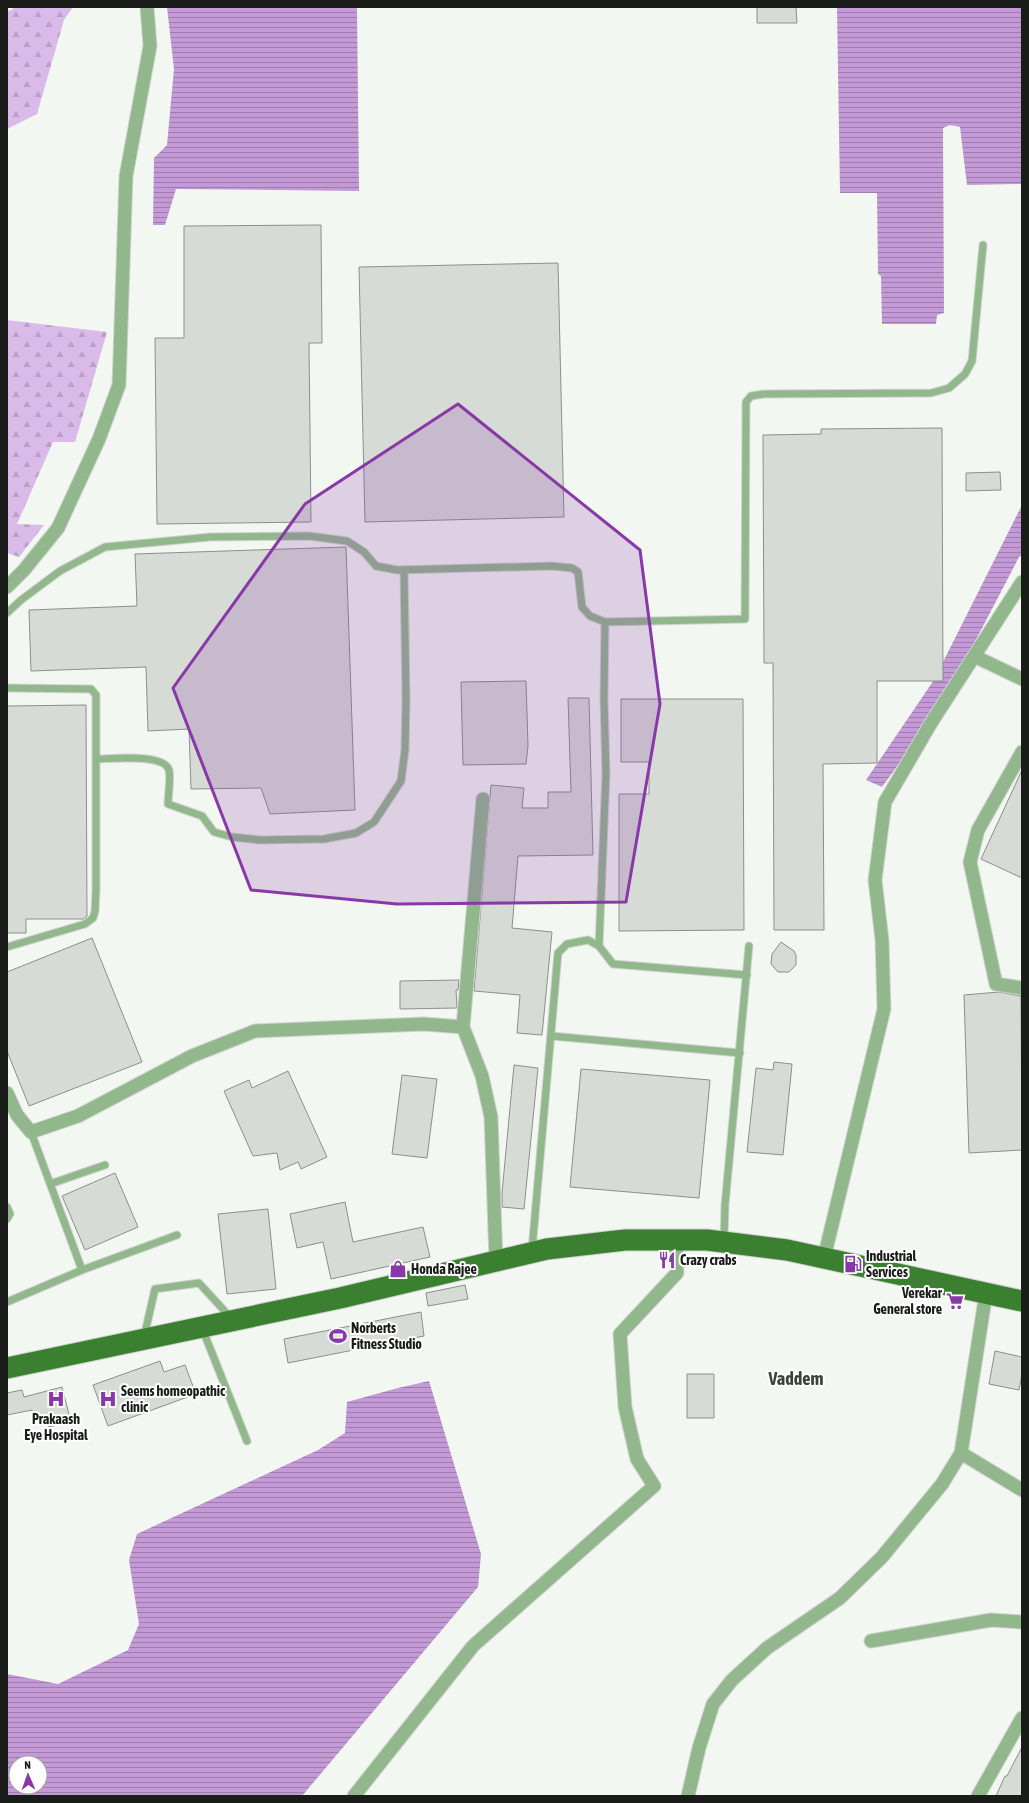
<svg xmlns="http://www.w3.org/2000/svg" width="1029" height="1803" viewBox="0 0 1029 1803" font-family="'Asap Condensed',sans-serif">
	<defs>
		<pattern id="forest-firs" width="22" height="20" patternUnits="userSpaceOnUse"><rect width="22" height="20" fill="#dabae9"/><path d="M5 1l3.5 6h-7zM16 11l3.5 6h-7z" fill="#ba9fc7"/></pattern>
		<pattern id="water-rules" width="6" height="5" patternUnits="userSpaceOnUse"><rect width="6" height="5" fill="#c399d6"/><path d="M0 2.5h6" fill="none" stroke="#9e7cad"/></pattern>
	</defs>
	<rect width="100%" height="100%" fill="#f2f7f1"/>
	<!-- forest -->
	<path fill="url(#forest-firs)" d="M14,7H73L64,20L37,114L7,129V11L12,10Z
		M7,320L107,332L75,442H53L17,524L44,525L19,557L7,553Z"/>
	<!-- water -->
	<path fill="url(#water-rules)" fill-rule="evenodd" d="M167,7H357L359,191L176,189L165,225H153L154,158L167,145L174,69Z
		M837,7H1022V184L967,185L960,127L950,125L943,128L944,313L937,315L936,324H882L881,276L878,274L877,193H840Z
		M1022,505V555L1019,557L943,703L882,787L866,780L934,680Z
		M429,1381L481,1554L478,1587L302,1796H7V1674L58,1684L128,1650L139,1624L129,1560L137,1534L318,1450L345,1433L347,1402L398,1388ZM16,1763H40V1787H16Z"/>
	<!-- building -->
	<path fill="#d6dbd5" stroke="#8c908b" d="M757,7H796L797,23H757Z
		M321,225L322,343H309L311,522L157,524L155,338H184V226Z
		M558,263L564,517L365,522L359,267Z
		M942,428L943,681H877V763L823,764L824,930H774L773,663H764L763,435L821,434V429Z
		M1000,472L1001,490L966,491V473Z
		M346,547L355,810L270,814L261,788L191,789L189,729L148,731L146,667L31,671L29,610L137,606L135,554Z
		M526,681L528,746L526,764L463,765L461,682Z
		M568,698H589L593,855L518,856L512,928L552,932L542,1035L517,1033L520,995L474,991L491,785L524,788L522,808H548V792H571Z
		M621,699H743L744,930L619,931V794H649V762H621Z
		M86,705L87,916L83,919H26V933H7V706Z
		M1022,770V878L981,859Z
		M92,938L142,1062L29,1106L7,1051V972Z
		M781,942L794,951L796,955V965L789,972H778L771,964L772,954Z
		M459,980L458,990H456L457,1008L400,1009V981Z
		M999,992L1021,996L1022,1150L969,1153L964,995Z
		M774,1062L792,1064L783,1155L747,1152L756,1068L773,1070Z
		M514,1065L538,1068L524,1209L502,1207V1193Z
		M581,1069L710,1080L699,1198L570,1187Z
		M288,1071L327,1157L301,1169L298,1162L280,1170L277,1153L253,1156L224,1091L249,1080L252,1088Z
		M402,1075L437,1079L427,1158L392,1154Z
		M115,1173L138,1227L85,1250L62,1196Z
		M345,1202L353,1242L423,1227L430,1257L331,1279L323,1242L297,1248L290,1214Z
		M268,1209L276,1289L227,1294L218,1214Z
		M465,1285L468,1299L428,1306L426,1293Z
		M421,1312L424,1336L288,1363L284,1339Z
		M995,1351L1022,1357V1374L1019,1390L989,1384Z
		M160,1361L164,1372L185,1365L196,1394L108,1426L93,1385Z
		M687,1374H714V1418H687Z
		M62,1387L71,1422L49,1427L46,1416L37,1418L35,1412H32V1410L7,1415V1393L22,1390L24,1397Z
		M1022,1747V1796H996L1005,1776H1007Z"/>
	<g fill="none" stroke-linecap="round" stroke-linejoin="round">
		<!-- service casing -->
		<g stroke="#cfd4cf" stroke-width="9">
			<path id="service" d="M7,613L21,600L60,571L105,547L210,537L309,536L347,541L364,552L376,566L397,570L552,566L572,568L578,572L582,607L590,616L605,622
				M7,688L91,689L96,695V890L95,911L93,918L85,924L7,947
				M96,759C111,759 164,753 169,770C171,778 168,796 168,804L202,816L214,832L232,837L260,840L324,839L356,833L374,822L401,781L405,750L406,699L404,570
				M599,946L606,774L604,699L605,622L745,619L746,402L751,396L764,394L931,393L949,388L965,374L972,361L983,245
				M551,1036L740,1053
				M31,1132L82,1270
				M50,1184L105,1165
				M7,1207L10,1214L7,1219
				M724,1240L725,1205L749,946
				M532,1250L558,953L567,944L588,940L599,946L613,964L747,975
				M7,1302L82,1270L177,1235
				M202,1328L247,1441
				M144,1337L155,1289L199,1283L231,1318"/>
		</g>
		<!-- minor casing -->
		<g stroke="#cfd4cf" stroke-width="15">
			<path id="minor" d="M7,587L24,570L58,528L99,439L119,385L126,176L150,46L147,7
				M974,656L1022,679
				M1022,752L978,830L970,862L996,984L1022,988
				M463,1027L483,799
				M7,1093L17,1115L31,1132L78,1116L192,1056L255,1031L424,1024L463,1027L482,1076L491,1117L496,1261
				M824,1258L884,1009L882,940L875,880L885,802L931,723L1022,582
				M961,1453L1022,1490
				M871,1641L991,1620L1022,1622
				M354,1796L473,1646L654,1486L637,1459L625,1407L620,1334L677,1273L676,1240
				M688,1796L699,1748L713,1704L732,1680L767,1648L840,1598L882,1557L942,1484L961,1453L986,1293
				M978,1796L1022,1718"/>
		</g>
		<!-- primary casing -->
		<g stroke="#cfd4cf" stroke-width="23">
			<path id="primary" d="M7,1368L340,1298L547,1249L625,1240H707L787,1250L1022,1301"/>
		</g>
		<!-- service -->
		<use href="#service" stroke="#93b78c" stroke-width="7"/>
		<!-- minor -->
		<use href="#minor" stroke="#93b78c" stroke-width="13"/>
		<!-- primary -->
		<use href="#primary" stroke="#3b8030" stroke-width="21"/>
	</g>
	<!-- marked area -->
	<path fill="#8938a8" fill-opacity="0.2" stroke="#8938a8" stroke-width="3" stroke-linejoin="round" d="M458,404L640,550L660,704L626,902L397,904L251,890L173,688L305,504Z"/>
	<!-- icons -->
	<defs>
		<g id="restaurant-bare" transform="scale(1.38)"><path d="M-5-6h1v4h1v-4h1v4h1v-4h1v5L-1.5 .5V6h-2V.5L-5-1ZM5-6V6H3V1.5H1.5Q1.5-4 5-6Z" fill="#8938a8" stroke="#fff" stroke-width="2.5" paint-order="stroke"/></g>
		<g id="fuel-bare" transform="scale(1.38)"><path d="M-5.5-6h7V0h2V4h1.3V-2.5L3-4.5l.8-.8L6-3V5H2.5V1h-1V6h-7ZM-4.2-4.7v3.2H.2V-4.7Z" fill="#8938a8" stroke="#fff" stroke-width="2.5" paint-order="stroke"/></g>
		<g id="shop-bare" transform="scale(1.38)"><path d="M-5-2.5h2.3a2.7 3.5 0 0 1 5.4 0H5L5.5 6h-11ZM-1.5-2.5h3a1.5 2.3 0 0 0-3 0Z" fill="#8938a8" stroke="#fff" stroke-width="2.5" paint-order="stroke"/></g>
		<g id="supermarket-bare" transform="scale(1.38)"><path d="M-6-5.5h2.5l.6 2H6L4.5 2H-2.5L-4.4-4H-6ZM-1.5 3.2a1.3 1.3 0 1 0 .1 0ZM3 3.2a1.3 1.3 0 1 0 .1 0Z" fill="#8938a8" stroke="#fff" stroke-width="2.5" paint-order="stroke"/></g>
		<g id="stadium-bare" transform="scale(1.38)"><path d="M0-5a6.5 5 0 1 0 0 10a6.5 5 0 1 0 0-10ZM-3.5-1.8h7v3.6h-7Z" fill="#8938a8" stroke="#fff" stroke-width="2.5" paint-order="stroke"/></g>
		<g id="hospital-bare" transform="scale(1.38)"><path d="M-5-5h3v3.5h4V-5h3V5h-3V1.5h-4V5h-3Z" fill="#8938a8" stroke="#fff" stroke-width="2.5" paint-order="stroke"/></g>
	</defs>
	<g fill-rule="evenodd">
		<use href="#restaurant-bare" x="667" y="1260"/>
		<use href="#fuel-bare" x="853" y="1264"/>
		<use href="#shop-bare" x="398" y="1269"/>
		<use href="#supermarket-bare" x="955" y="1301"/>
		<use href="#stadium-bare" x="338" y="1336"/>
		<use href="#hospital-bare" x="56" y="1399"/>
		<use href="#hospital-bare" x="108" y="1399"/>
	</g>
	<g text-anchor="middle" stroke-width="4" stroke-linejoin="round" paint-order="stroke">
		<!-- poi labels -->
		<g font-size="14" font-weight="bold" fill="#1a1c1a" stroke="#fff" text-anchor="start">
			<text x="866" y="1261">Industrial<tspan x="866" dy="16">Services</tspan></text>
			<text x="680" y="1265">Crazy crabs</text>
			<text x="411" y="1274">Honda Rajee</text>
			<text x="942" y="1298" text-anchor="end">Verekar<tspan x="942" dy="16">General store</tspan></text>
			<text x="351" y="1333">Norberts<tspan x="351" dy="16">Fitness Studio</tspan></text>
			<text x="121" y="1396">Seems homeopathic<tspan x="121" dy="16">clinic</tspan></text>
			<text x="56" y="1424" text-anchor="middle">Prakaash<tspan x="56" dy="16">Eye Hospital</tspan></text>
		</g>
		<!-- district labels -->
		<g font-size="18" font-weight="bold" fill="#3d413c" stroke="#fff">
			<text x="796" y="1385">Vaddem</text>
		</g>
	</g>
	<!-- border -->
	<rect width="1029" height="1803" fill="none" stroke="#1a1c1a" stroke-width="16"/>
	<!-- north arrow -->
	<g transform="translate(28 1775) rotate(358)"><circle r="19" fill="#ffffff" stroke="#a3a4a3"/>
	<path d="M0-3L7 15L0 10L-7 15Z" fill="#8938a8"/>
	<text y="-6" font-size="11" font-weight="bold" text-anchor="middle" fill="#1a1c1a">N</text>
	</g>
</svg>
